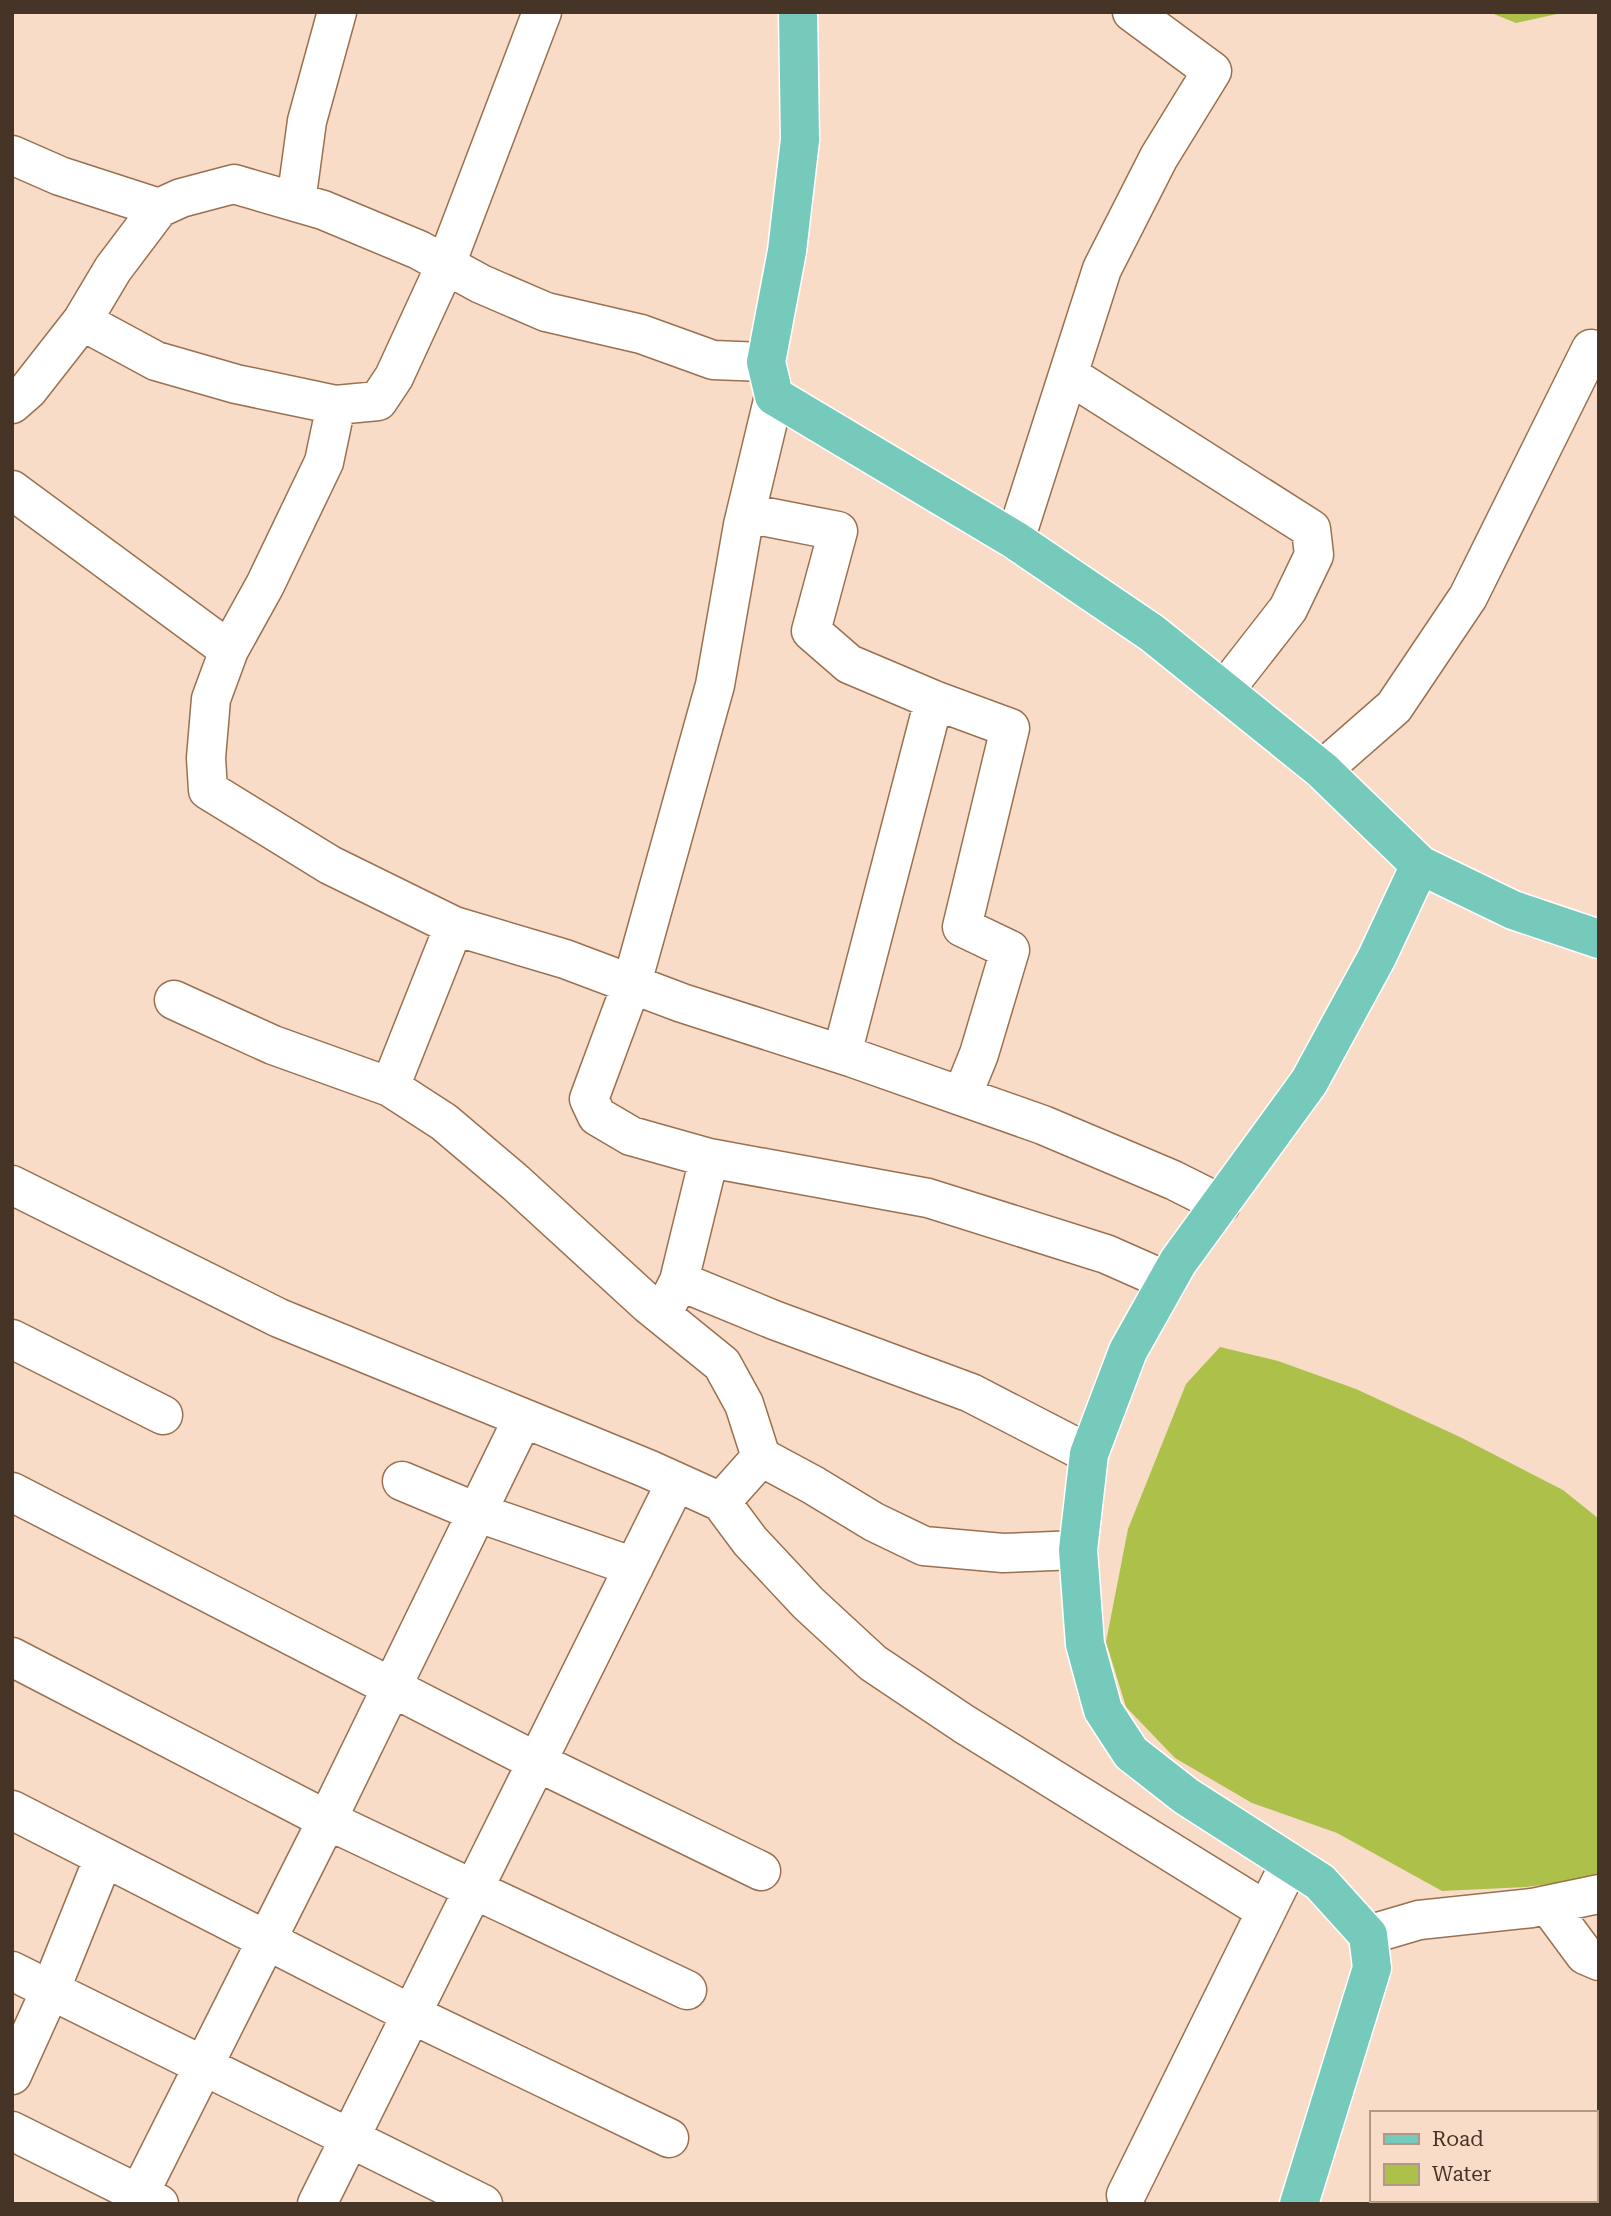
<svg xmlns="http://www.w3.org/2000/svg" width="1611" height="2216" viewBox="0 0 1611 2216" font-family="'Roboto Serif',serif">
	<rect width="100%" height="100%" fill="#f8dcc7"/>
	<!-- water -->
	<path fill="#adc04a" d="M1489,12H1566L1516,23Z
		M1220,1347L1278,1361L1356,1389L1460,1437L1563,1490L1599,1519V1878L1526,1887L1442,1891L1337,1833L1252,1803L1175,1758L1126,1707L1106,1642L1128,1529L1186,1384Z"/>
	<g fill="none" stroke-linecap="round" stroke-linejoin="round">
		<!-- minor casing -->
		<g stroke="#9a7050" stroke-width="41">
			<path id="minor" d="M12,155L60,176L159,208L181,198L234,184L323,210L419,250L481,284L546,312L641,334L713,360L766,362
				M296,202L307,121L337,12
				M82,321L156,361L236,384L336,405L378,401L394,377L446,264L542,12
				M1069,375L1311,529L1314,555L1288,609L1224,691
				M12,404L28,390L82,321L113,269L159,208
				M336,405L324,462L265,585L229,650L211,699L206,758L208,790L330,865L454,926L565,959L682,1003L853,1058L1043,1125L1173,1180L1221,1204
				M12,490L229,650
				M746,513L838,531L811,631L849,664L934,700L1010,728L962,927L1010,950L979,1054L962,1096
				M1015,540L1102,269L1159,157L1212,71L1132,12
				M1322,770L1394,707L1468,597L1591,349L1599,353
				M174,1000L273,1045L390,1087L444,1122L516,1183L648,1304L722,1364L744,1404L761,1457
				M842,1054L934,700
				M390,1087L454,926
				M709,1158L631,1136L597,1116L589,1099L632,983L715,685L743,525L774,396
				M12,1185L279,1318L648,1469L721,1502L750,1541L808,1603L873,1663L964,1724L1266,1911
				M679,1281L774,1320L971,1393L1089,1454
				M662,1315L679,1281L709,1158L928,1198L1106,1254L1167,1281
				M12,1339L163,1415
				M402,1481L476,1512L634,1567
				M12,1492L537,1762L761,1871
				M721,1502L761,1457L813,1485L874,1522L924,1546L1003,1553L1078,1550
				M12,1657L327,1820L687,1990
				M12,1810L411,2014L669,2138
				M1548,1905L1585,1955L1599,1961
				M1368,1935L1419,1920L1532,1908L1599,1894
				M12,1971L483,2204
				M12,2075L50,1991L104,1857
				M12,2131L159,2204
				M1126,2195L1290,1863
				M134,2204L327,1820L523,1418
				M317,2204L676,1482"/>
		</g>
		<!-- major casing -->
		<g stroke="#fff" stroke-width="41">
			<path id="major" d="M798,12L800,140L787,251L766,362L774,396L1015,540L1152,633L1322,770L1420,865L1513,910L1599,939
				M1299,2204L1372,1968L1368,1935L1320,1882L1186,1796L1131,1753L1103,1710L1085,1644L1078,1550L1089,1454L1128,1351L1178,1262L1309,1082L1377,957L1420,865"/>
		</g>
		<!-- minor -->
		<use href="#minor" stroke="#fff" stroke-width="38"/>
		<!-- major -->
		<use href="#major" stroke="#76cabc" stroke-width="38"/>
	</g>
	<!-- border -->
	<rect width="1611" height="2216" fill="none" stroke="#463426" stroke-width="28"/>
	<!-- legend -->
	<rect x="1370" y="2111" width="228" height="91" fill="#f8dcc7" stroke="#b19987" stroke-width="2"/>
	<rect x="1384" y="2134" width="35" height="10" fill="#76cabc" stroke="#b19987" stroke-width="2"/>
	<text x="1432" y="2146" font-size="21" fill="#463426">Road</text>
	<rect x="1384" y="2164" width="35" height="21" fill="#adc04a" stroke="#b19987" stroke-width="2"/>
	<text x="1432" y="2181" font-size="21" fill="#463426">Water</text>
</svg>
